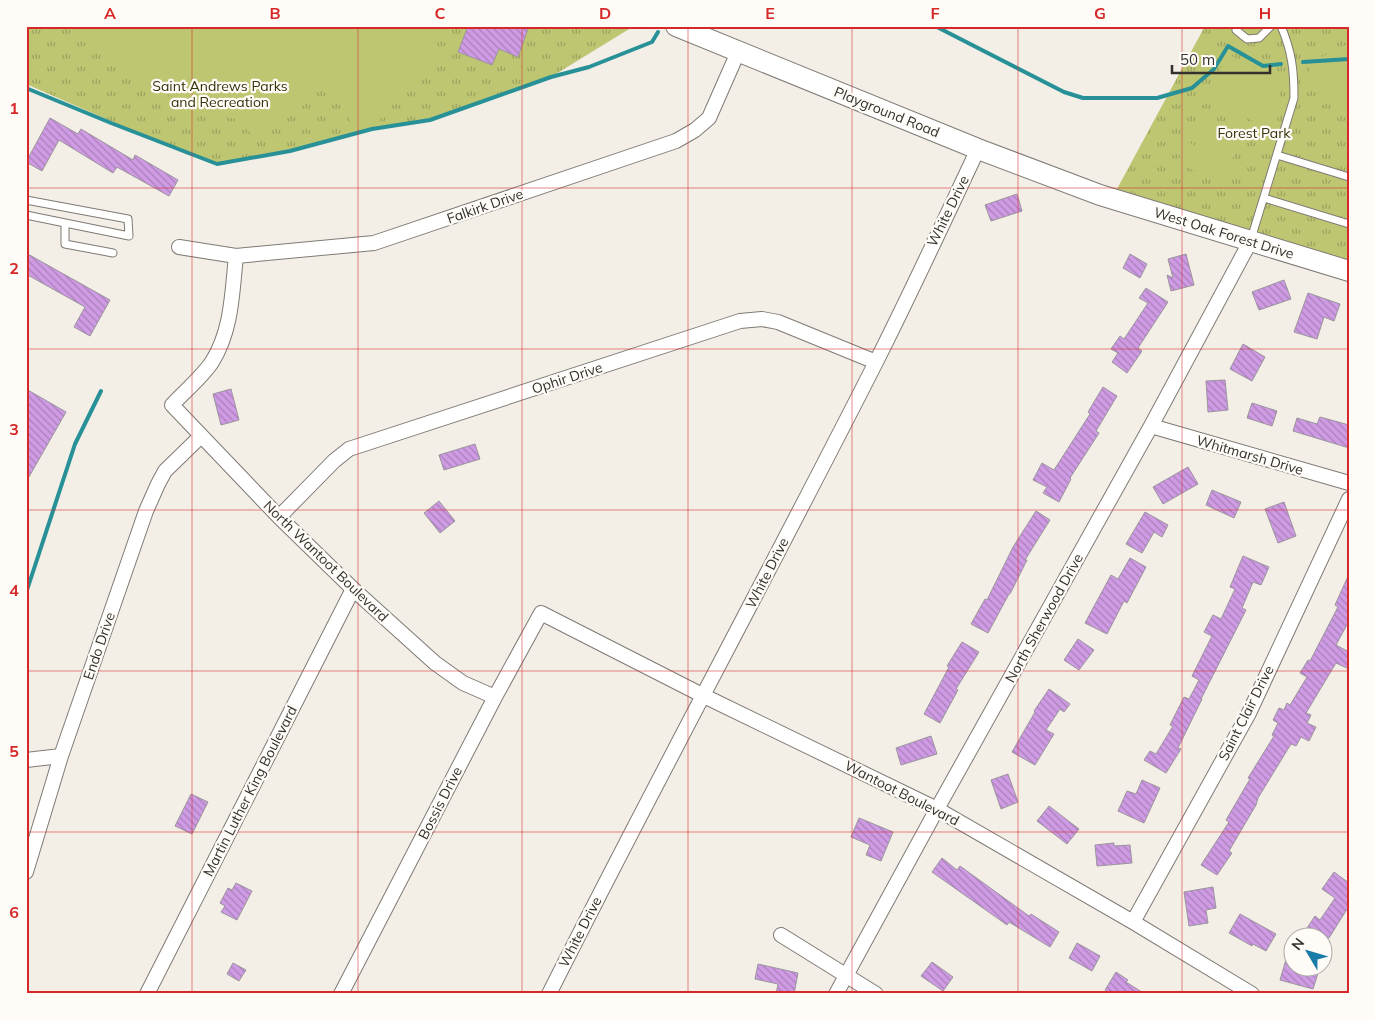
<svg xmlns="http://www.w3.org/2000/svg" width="1375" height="1020" viewBox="0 0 1375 1020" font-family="Mulish,sans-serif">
	<defs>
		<pattern id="park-tufts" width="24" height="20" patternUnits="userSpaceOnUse" patternTransform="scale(1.25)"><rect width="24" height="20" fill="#bfc672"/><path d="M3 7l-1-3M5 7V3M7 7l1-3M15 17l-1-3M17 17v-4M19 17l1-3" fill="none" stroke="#9ca15e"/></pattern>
		<pattern id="building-back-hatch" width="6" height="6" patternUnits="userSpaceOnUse" patternTransform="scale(1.25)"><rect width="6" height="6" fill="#cf9be4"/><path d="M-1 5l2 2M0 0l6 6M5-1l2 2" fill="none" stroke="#a97fb9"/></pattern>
	</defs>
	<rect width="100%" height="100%" fill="#f3eee6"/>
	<!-- park -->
	<path fill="url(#park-tufts)" d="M26,26H634L551,77L430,120L372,129L290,151L217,164L186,154L26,84Z
		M1205,26H1349V262L1117,189Z"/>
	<!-- garden -->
	<path fill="#bfc672" d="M91,26H315L318,31L319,26H427L436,33L438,51L372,129L360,133L344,112L327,80C304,108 287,123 251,133L235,119L189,106L118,68L98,53L83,32Z
		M1349,43V105L1341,109L1336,100L1328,104L1307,65Z
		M1228,54L1285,84L1262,126L1206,97Z
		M1201,117L1243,139L1233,158L1191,136Z
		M1188,142L1229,164L1219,183L1177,162Z"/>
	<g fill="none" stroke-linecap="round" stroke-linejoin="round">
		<!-- stream -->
		<path stroke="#289198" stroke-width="4" d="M935,26L1064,92L1083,98H1157L1192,88L1214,69L1228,46L1263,66L1281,64
			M1303,62L1349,59
			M26,88L111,123L217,164L290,151L372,129L430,120L551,77L589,67L652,42L658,32
			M26,593L75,444L101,391"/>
	</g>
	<!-- building -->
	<path fill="url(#building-back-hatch)" stroke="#9a959c" d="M468,26H529L518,57L499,49L492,65L458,52Z
		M50,118L78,134L81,129L133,160L135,155L178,180L169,196L117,167L113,173L59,140L42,171L26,162Z
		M1017,194L1022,211L991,221L985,205Z
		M26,253L110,300L90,336L74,327L85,307L26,274Z
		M1130,254L1147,264L1140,278L1123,268Z
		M1186,254L1194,285L1171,291L1167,275L1173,278L1168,259Z
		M1284,280L1291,299L1259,310L1252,292Z
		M1146,288L1168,302L1138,348L1142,351L1127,373L1112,362L1118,353L1111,349L1120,336L1124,339L1148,303L1139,298Z
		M1308,293L1340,304L1334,321L1324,317L1317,339L1294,332Z
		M1243,344L1265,357L1252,381L1230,369Z
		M1225,380L1228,410L1208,412L1206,381Z
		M1103,387L1117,396L1096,431L1099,433L1070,478L1071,479L1059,502L1043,493L1047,487L1033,480L1042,463L1054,470L1090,414L1088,412Z
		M26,389L66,412L26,482Z
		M231,389L239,420L221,425L213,394Z
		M1252,403L1277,411L1272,426L1247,418Z
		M1320,417L1349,425V448L1293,431L1297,418L1317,424Z
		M475,444L480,459L444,470L439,455Z
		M1188,467L1198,484L1163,504L1153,487Z
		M1212,490L1241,502L1234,518L1206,505Z
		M439,501L455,521L440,533L424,513Z
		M1284,502L1296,536L1278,543L1265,509Z
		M1036,511L1050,520L1025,560H1027L1010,594H1009L988,633L971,624L985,599L987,600L1013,547Z
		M1145,512L1168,525L1162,537L1154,532L1142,553L1126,544Z
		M1243,556L1269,567L1261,585L1253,582L1242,608L1246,610L1201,699H1202L1178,748L1181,749L1166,773L1144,760L1150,751L1156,754L1173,726L1170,725L1184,697L1189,699L1199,680L1192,676L1212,636L1204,632L1213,615L1221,619L1235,589L1230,587Z
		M1130,558L1146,567L1127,603L1124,601L1107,634L1085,623L1111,575L1118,579Z
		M1349,574V621L1336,645L1349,652V669L1336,663L1306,713L1311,715L1307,723L1316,727L1309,741L1301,737L1296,746L1291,744L1258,798L1256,805L1229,851L1232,853L1217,875L1201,865L1229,822L1226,820L1250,779L1248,778L1274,736L1272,735L1278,723L1273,720L1279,708L1284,710L1287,703L1290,705L1307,677L1300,673L1308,660L1310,661L1338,607L1335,605Z
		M1078,639L1094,650L1079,670L1064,660Z
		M962,642L979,652L956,689L958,690L940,723L924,714L949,667L947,666Z
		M1049,689L1070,704L1064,712L1060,709L1046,730L1054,734L1035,765L1012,752L1035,712L1034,711Z
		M931,736L937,754L901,765L896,748Z
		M1008,774L1018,802L1001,809L991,780Z
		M1142,780L1160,788L1144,823L1118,811L1127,791L1136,794Z
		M191,794L208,802L192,834L175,826Z
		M1049,806L1079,829L1067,844L1037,821Z
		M859,818L893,832L881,861L866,855L870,845L851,837Z
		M1114,843V846L1130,845L1132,863L1097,866L1095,845Z
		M942,858L957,870L960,866L1029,916L1031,914L1059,932L1050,947L1009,922L1007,925L932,872Z
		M1334,872L1349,883V906L1329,938H1309L1313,932L1307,928L1315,916L1320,920L1335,898L1322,889Z
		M236,883L252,891L237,920L221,912L225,906L220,903L228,888L232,890Z
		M1213,887L1216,908L1206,910L1208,923L1189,926L1184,892Z
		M1240,914L1276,934L1266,951L1253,944L1252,946L1229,933Z
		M1077,943L1100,956L1092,971L1069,958Z
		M1290,946H1292V968H1312L1319,970L1313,989L1280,980Z
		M932,962L953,977L943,991L921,976Z
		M233,963L246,970L239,981L227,974Z
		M758,964L798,973L794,994H776L778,984L755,979Z
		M1116,972L1128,980L1126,982L1145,994H1111L1105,990Z"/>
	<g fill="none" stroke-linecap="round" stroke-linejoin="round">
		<!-- lane casing -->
		<g stroke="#7f7a74" stroke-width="9">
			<path id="lane" d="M1238,26L1236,30L1247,39L1259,38L1271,26
				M1277,155L1349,177
				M1264,198L1349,224
				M26,200L128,219L129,236L26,215
				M65,223V244L113,253
				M1251,239L1294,98C1294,70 1292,52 1281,26"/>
		</g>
		<!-- street casing -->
		<g stroke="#7f7a74" stroke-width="16">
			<path id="street" d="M179,247L236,256L374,243L676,141L695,130L709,118L738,52
				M236,256C232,293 232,330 212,362C202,377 184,392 172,405L279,517L353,589L435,663L463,683L495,697
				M1151,426L1349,483
				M279,517L334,461L349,449L740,321L762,319L778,322L876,362
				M26,760L61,756
				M26,872L61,756L146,511L158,484L165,471L201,436
				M1133,922L1249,713L1349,499
				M781,935L876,994
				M147,994L353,589
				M341,994L495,697L541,613L704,696L937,809L1133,922L1252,994
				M549,994C655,783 768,575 875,364C911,293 944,221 978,149
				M836,994L937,809L1151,426L1250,242"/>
		</g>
		<!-- secondary casing -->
		<g stroke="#7f7a74" stroke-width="22">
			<path id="secondary" d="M676,26L978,149L1100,195L1349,271"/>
		</g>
		<!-- lane -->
		<use href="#lane" stroke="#fff" stroke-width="7"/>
		<!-- street -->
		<use href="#street" stroke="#fff" stroke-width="14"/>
		<!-- secondary -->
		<use href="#secondary" stroke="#fff" stroke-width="20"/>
	</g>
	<!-- grid -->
	<path fill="none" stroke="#d62828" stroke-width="1" stroke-opacity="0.55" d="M192,26V994M358,26V994M522,26V994M688,26V994M852,26V994M1018,26V994M1182,26V994M26,188H1349M26,349H1349M26,510H1349M26,671H1349M26,832H1349"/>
	<g text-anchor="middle" stroke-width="4.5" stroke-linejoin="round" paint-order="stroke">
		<!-- park labels -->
		<g font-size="14" fill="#32340c" stroke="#fffbf7">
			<text x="220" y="91">Saint Andrews Parks<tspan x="220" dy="16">and Recreation</tspan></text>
			<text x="1254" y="138">Forest Park</text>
		</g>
		<!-- street labels -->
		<g font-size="14" fill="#33312e" stroke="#fffbf7">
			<text transform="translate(887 112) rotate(22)" y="5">Playground Road</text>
			<text transform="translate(485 206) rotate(-19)" y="5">Falkirk Drive</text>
			<text transform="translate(948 211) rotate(-64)" y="5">White Drive</text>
			<text transform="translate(1224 233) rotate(17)" y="5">West Oak Forest Drive</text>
			<text transform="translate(567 378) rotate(-18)" y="5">Ophir Drive</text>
			<text transform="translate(1250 455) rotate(16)" y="5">Whitmarsh Drive</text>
			<text transform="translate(326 561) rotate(44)" y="5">North Wantoot Boulevard</text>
			<text transform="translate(767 573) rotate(-63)" y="5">White Drive</text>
			<text transform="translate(1044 618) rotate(-61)" y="5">North Sherwood Drive</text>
			<text transform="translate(99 646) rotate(-71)" y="5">Endo Drive</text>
			<text transform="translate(1246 713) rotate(-63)" y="5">Saint Clair Drive</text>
			<text transform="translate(250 791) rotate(-63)" y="5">Martin Luther King Boulevard</text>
			<text transform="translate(902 793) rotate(27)" y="5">Wantoot Boulevard</text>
			<text transform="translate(440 803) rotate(-63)" y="5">Bossis Drive</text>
			<text transform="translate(580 932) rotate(-63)" y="5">White Drive</text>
		</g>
	</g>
	<!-- border -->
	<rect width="1375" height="1020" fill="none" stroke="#fffbf7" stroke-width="55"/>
	<!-- north arrow -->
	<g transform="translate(1308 952) rotate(308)"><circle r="24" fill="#fffbf7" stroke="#adaaa7"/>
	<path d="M0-4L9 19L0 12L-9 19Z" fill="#197ca8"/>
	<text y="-8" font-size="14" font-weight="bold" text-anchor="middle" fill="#33312e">N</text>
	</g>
	<!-- scale -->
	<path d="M1172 65v8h98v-8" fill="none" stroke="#33312e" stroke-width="2.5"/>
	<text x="1180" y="65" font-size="15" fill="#33312e" stroke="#fffbf7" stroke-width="4" paint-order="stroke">50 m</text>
	<rect x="28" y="28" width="1320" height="964" fill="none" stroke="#d62828" stroke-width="2"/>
	<g font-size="16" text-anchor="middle" font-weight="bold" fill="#d62828">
		<text x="110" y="19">A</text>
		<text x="275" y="19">B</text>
		<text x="440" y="19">C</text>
		<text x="605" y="19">D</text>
		<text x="770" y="19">E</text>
		<text x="935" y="19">F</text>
		<text x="1100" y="19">G</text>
		<text x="1265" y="19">H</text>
		<text x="14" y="114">1</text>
		<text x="14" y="274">2</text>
		<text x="14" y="435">3</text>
		<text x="14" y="596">4</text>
		<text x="14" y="757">5</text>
		<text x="14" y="918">6</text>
	</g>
</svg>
